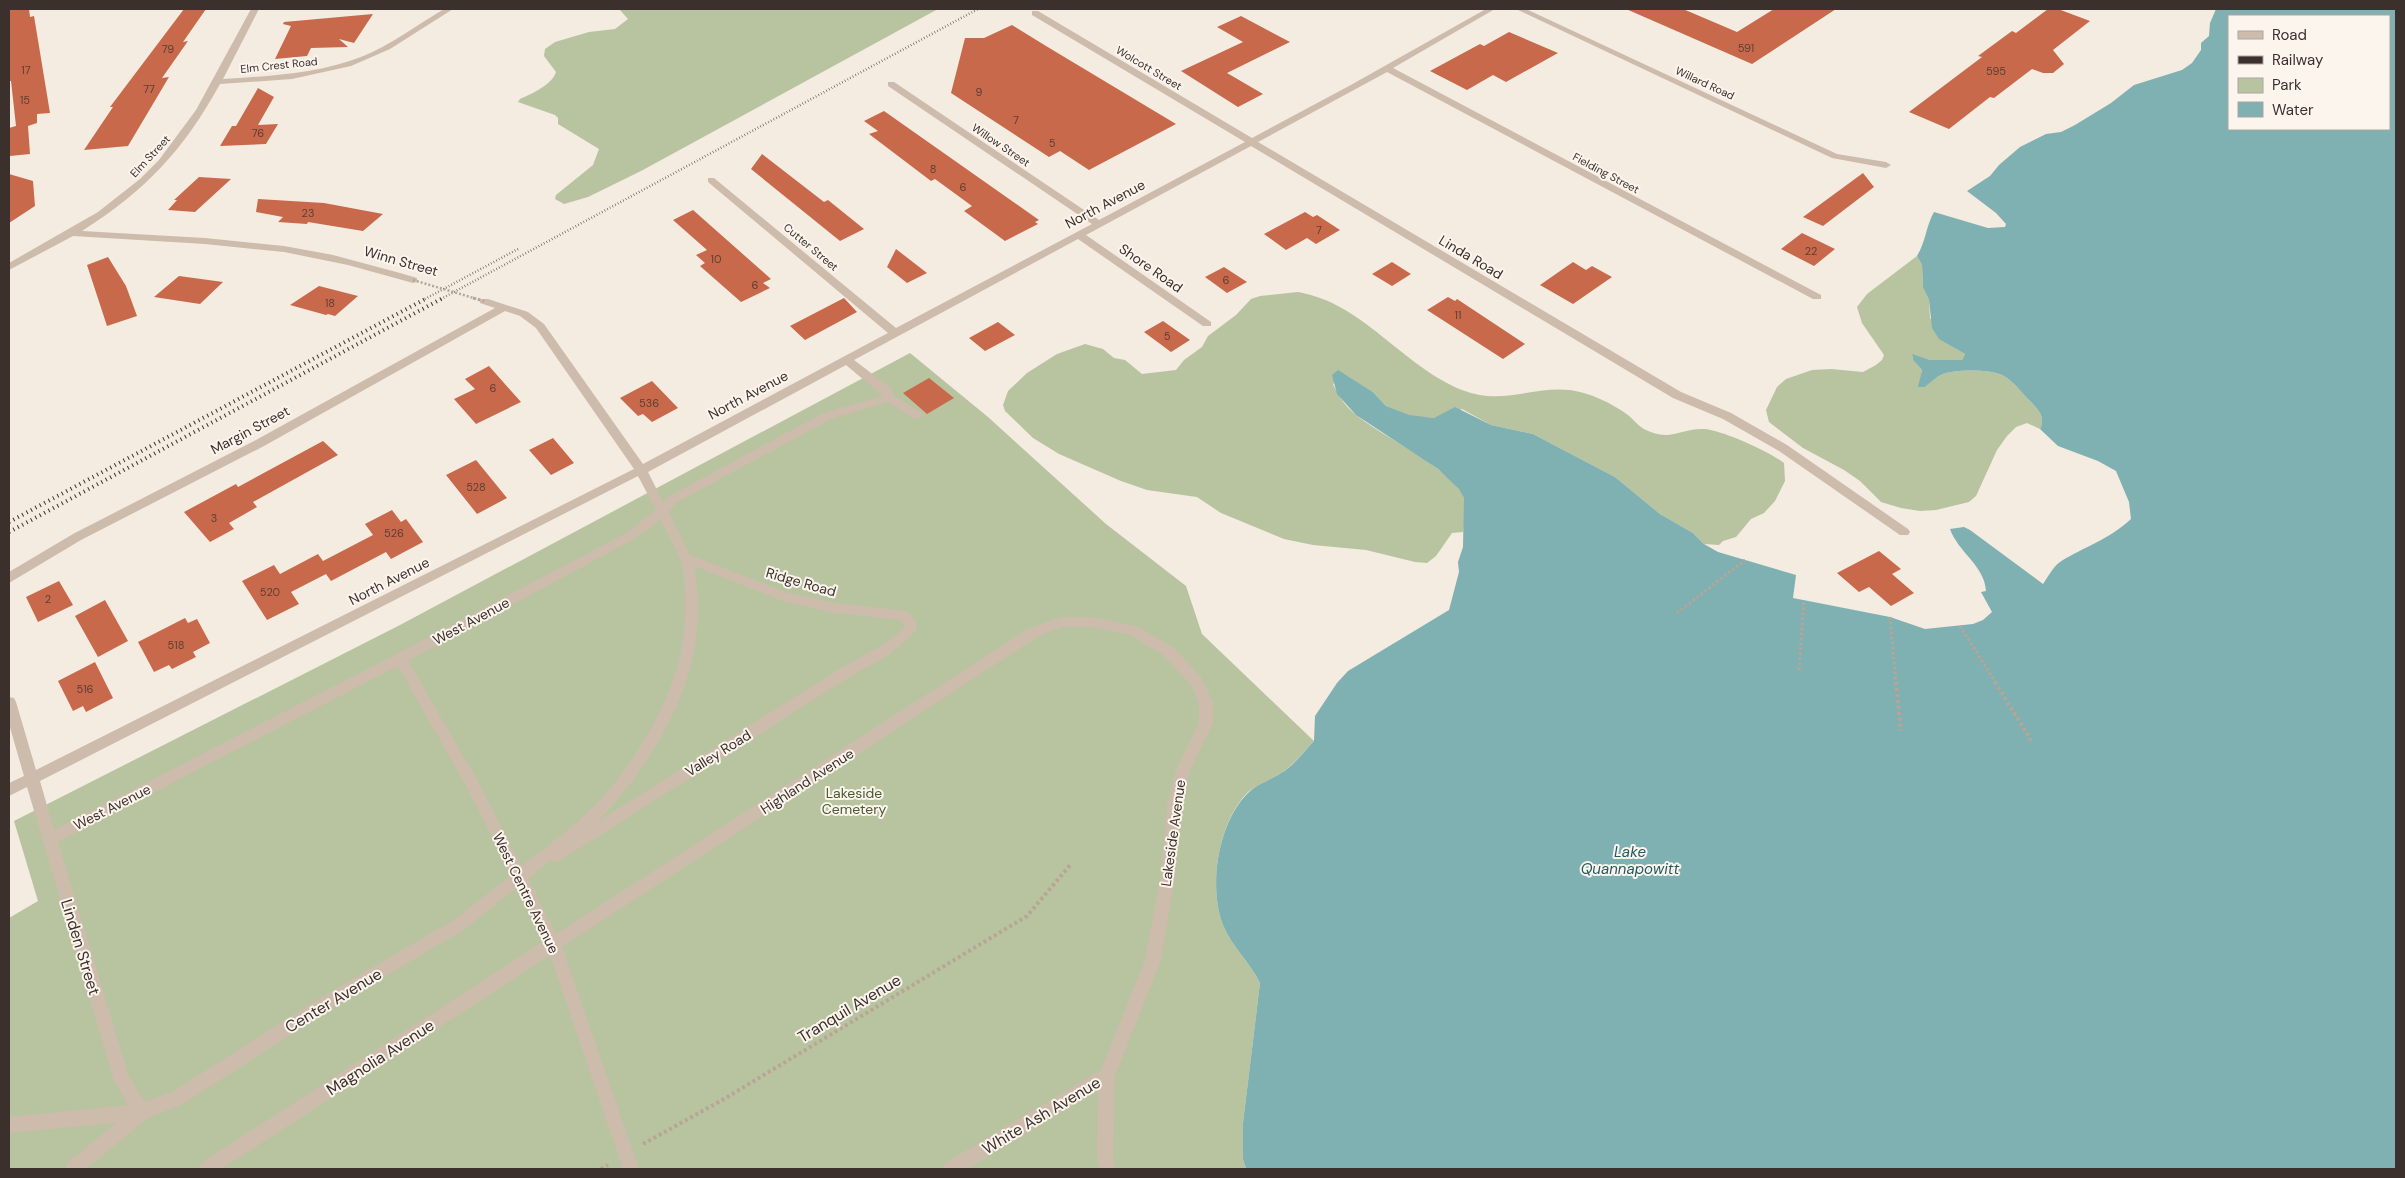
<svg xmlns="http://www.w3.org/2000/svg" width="2405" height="1178" viewBox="0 0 2405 1178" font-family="'DM Sans',sans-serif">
	<rect width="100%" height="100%" fill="#f4ebe1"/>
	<!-- green -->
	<path fill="#b8c4a0" d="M619,9H938L641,171L588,197L564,204L555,199L556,195L593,165L599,149L558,124V118L555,115L518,102L520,99C531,94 552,85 556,72L544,56L545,49L555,42L589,32L615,29L628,19Z
		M1917,256L1922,265L1923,286L1929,300L1930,318L1950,345L1965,354L1962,360H1930L1912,355L1913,360L1922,370L1920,380L1925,387C1931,381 1936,377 1943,374C1956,369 1992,369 2004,376C2014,382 2021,392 2029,400C2038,409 2046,417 2040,429L2027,423L2016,427L2007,436L1997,450L1976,496L1969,502L1936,510L1920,511L1901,508L1881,502L1860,481L1844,470L1803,448L1769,422L1766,410L1777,387L1786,379L1812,370L1831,369L1863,372L1876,365L1882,360L1884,355L1862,323L1857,307L1867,294Z
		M1298,292C1363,303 1402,366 1462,390C1503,406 1530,386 1570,390C1591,393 1611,403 1628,415C1634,420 1639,427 1646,430C1672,442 1680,428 1704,429C1722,430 1770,452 1784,463L1785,481L1775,501L1764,513L1751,519L1736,537L1723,541L1719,545L1704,544L1693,533L1660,514L1615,477L1533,434L1491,425L1462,409L1434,418L1409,416L1386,406L1373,392L1347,376L1333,384C1338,395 1345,406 1355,414C1376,433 1459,473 1464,498C1465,505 1465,525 1463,532L1452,533L1436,556L1427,563L1415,562L1366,550L1313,545L1284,539L1221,513L1197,497L1147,490L1121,481L1059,454L1033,438L1005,411L1003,405L1008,391L1027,373L1057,354L1085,344L1103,349L1114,358L1125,360L1142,374L1176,370L1184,360L1202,347L1208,336L1236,315L1251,299L1260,296Z
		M910,353L988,417L1106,524L1186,586L1202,634L1314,741C1304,751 1294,765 1281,773C1271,780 1258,784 1248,792C1218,822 1208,887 1223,925C1232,947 1250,962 1260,983L1243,1123V1159L1246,1169H9V918L38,901L14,821L400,625Z"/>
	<!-- water -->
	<path fill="#7fb0b2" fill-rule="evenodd" d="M2216,9H2396V1169H1246L1243,1159V1123L1260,983C1250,962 1232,947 1223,925C1208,887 1218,822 1248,793C1257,784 1271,780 1281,773C1294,766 1304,751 1314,741L1315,716L1337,683L1348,671L1449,610L1459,572L1458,562L1463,547L1464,498L1459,489L1438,469L1356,415L1337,394L1332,375L1338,370L1373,392L1386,406L1409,415L1434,418L1455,407L1491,425L1533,434L1615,477L1660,514L1693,533L1704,544L1718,552L1796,575L1793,598L1890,617L1925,629L1973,624L1983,620L1992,612L1981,592L1986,591C1985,566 1958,552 1950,529L1964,527L1970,530L2043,584C2048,577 2053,567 2060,562C2085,546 2107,541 2131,519L2129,502L2116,471L2098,461L2058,446L2040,429C2046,417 2038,409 2029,400C2021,392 2014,382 2004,376C1992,369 1956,369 1943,374C1936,377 1931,382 1925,387H1918L1922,370L1913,360L1912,354L1930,360H1962L1965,354L1939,339L1932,328L1929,300L1923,287L1922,265L1917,256C1926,241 1926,226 1934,212L1988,228L2005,227L2006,224L1996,213L1967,191L1990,176L1999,165L2020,147L2046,134L2061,132L2075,125L2111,103L2134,85L2182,70L2192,63L2201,50V43L2209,36L2210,23ZM2229,16H2389V129H2229Z"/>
	<!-- building -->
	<path fill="#c8694b" d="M9,9H29L30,17L34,16L50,113L37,114V123L28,126L30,154L10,156L9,128L16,126L11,81H9Z
		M184,9H206L183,42L188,41L162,78L169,77L128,146L84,150L113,107H110Z
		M1626,9H1683L1737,32L1774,9H1836L1752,64Z
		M2048,9H2058L2090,21L2053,50L2064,64L2053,73H2043L2032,69L1994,98L1990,97L1949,129L1909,112L1982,57L1978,56L2012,31L2016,33Z
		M373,14L354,43L339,39L348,47L311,48L307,56L275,59L291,26L283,24L284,22Z
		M1241,16L1290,42L1227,73L1263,94L1238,107L1181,71L1243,42L1217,27Z
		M1012,25L1046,46L1176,124L1089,170L1060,151L1049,157L951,93L965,38H984Z
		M1509,32L1558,53L1506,82L1493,75L1467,90L1430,71L1480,44L1484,46Z
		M258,88L274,97L258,125L278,124L266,144L220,146L232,126H236Z
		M884,111L1039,220L1035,222L1038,224L1005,241L964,211L972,206L935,179L931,181L869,134L878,131L864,121Z
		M762,154L824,202L828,200L864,229L840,241L751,169Z
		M1863,173L1874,187L1823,226L1803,217Z
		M9,174L33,181L35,206L9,223Z
		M199,177L231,179L195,212L168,210L177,200H174Z
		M258,199L324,203L383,214L363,231L308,222L307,224L278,222L283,217L256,212Z
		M693,210L771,279L763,283L770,288L741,302L700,266L705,263L696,255L707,250L673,220Z
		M1305,212L1313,217L1317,215L1340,230L1316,244L1307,238L1286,250L1264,234Z
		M1802,233L1835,249L1814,266L1781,249Z
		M896,249L927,273L907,283L887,267Z
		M108,257L126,286L137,316L107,326L87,265Z
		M1392,262L1411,274L1392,286L1372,274Z
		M1573,262L1586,270L1592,266L1612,277L1573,304L1540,285Z
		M1224,267L1247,282L1227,293L1205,277Z
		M179,276L223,282L200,304L154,297Z
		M319,286L358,296L335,316L328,314L326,315L290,305Z
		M1448,297L1455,301L1457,299L1525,344L1503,359L1427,310Z
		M844,298L857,312L805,340L790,326Z
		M1163,321L1190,340L1171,352L1144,332Z
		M998,322L1015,335L985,351L969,338Z
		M489,366L521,402L476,424L454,399L475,389L465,379Z
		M929,378L954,398L927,414L903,393Z
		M652,381L678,408L652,422L643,414L638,416L620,398Z
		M553,438L574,463L551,475L529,450Z
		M323,441L338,455L253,502L257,507L229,523L234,529L210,542L184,512L236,484L238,487Z
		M476,460L507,498L477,514L446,475Z
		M392,510L401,522L406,519L423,542L391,559L386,552L331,581L326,574L291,592L299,604L267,620L242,581L274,565L280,574L318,554L323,561L373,535L365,524Z
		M1879,551L1901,569L1892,574L1914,593L1891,606L1869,587L1859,592L1837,573Z
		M59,581L73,605L38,622L26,597Z
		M105,600L128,641L98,657L75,616Z
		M185,618L188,623L197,619L210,643L193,652L196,657L172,669L169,665L154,672L138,642Z
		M95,662L113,698L86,712L83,706L73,711L58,681Z"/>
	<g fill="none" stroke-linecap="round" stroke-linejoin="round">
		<!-- path-far1 -->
		<path stroke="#b9a596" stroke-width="3" stroke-dasharray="2.5 2.5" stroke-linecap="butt" d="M1677,613L1745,560
			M1890,617L1896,683
			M1960,626L1996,683
			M1799,670L1804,600"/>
		<!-- path -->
		<path stroke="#b9a596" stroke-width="4" stroke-dasharray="3 3" stroke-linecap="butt" d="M1896,682L1901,731
			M1995,682L2032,742
			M643,1144L724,1099L1027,916L1071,864
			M601,1169L608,1165"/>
		<!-- minor -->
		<path fill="#cdbbac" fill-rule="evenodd" d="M251,9H259L223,79C269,76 317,74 361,57C391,45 417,25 444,9H453L390,49L351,66L292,79L220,84C183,151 146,190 82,231L205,238L284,246L333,255L400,273L417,278V282L413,283L348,265L284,252L205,244L73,236L9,270V263L98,212L140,179L159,160L196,110Z
			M1486,9H1495L1393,68L1821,295V299H1813L1387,72L1258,142L1681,392L1731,413L1787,445L1908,529L1910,532L1908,535H1900L1779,451L1723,419L1673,398L1251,146L1086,235L1211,322V326H1203L1078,239L854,360L892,389L894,396L921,412L923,415L921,418H913L888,402L831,419L676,503L669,512L690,555L785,592L834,603L907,611L916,622V631L889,655L851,676L561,860L556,862L551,860L528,879L556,934L1029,628L1062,617H1092L1139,627L1174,648L1201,677L1213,702V723L1190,770L1181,806L1175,876L1161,960L1115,1076L1113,1161L1116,1169H1100L1097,1161L1098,1090L967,1169H943L945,1163L1101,1070L1145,960L1161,876L1167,806L1176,770L1199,723V702L1191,685L1164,656L1131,635L1092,627H1062L1039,636L562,947L639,1169H623L550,955L222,1169H199L201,1163L544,941L517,887L465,929L332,1008L183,1104L148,1118L86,1169H65L67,1163L116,1123L9,1133V1117L128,1105L114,1081L27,787L9,796V783L24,776L9,724V697L14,698L16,702L36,770L634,469L536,328L520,316L505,311L264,446L81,540L9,583V572L73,534L256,440L495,308L480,303V299H488L528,312L544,324L643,464L888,333L708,182V178H714L896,328L1092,224L888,86V82H894L1099,220L1245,142L1032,15V11H1038L1252,138L1349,86ZM846,365L883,396L823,413L668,497L663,502L648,472ZM638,476L656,510L626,533L395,655L54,830L40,781ZM660,520C667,532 674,544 679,557C686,573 685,592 685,610C687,684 633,773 578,821C560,837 540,851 521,866L475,776L408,661L634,539ZM694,566L783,601L834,613L900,620L904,624V629L879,647L841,668L597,822C661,755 714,662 694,566ZM398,666L465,784L511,875L455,919L320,998L172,1092L145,1102L129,1077L58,842Z
			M1516,9H1526L1837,154L1886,162L1891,165L1886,168L1832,158Z"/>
		<!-- rail-far1 -->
		<path stroke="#3b302b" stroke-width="2.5" stroke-dasharray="0.5 2.5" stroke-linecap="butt" d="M425,299L518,249
			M441,299L978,9"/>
		<!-- rail -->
		<path stroke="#3b302b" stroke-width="4" stroke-dasharray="1 4" stroke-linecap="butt" d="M9,522L427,298
			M9,532L443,298"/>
		<!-- path-bridge-far1 -->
		<path stroke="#b9a596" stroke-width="2.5" stroke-dasharray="2 2" stroke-linecap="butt" d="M413,280L477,299"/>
		<!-- path-bridge -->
		<path stroke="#b9a596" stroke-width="3" stroke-dasharray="2.5 2.5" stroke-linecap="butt" d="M473,298L484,301"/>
	</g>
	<g text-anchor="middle" stroke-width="4" stroke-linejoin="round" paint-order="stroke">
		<!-- number labels -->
		<g font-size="11" fill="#5e3e33">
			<text x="1746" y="52">591</text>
			<text x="168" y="53">79</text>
			<text x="26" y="74">17</text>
			<text x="1996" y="75">595</text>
			<text x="149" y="93">77</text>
			<text x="979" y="96">9</text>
			<text x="25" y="104">15</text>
			<text x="1016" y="124">7</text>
			<text x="258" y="137">76</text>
			<text x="1052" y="147">5</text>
			<text x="933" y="173">8</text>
			<text x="963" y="191">6</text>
			<text x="308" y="217">23</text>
			<text x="1319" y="234">7</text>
			<text x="1811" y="255">22</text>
			<text x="716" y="263">10</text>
			<text x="1226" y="284">6</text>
			<text x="755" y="289">6</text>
			<text x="330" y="307">18</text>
			<text x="1458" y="319">11</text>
			<text x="1167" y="340">5</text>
			<text x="493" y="392">6</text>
			<text x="649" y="407">536</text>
			<text x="476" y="491">528</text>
			<text x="214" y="522">3</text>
			<text x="394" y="537">526</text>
			<text x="270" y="596">520</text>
			<text x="48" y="603">2</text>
			<text x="176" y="649">518</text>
			<text x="85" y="693">516</text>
		</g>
		<!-- far-street labels -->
		<g font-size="11" fill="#3b302b" stroke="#fbf5ee">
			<text transform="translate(279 65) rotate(-6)" y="4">Elm Crest Road</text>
			<text transform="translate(1149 68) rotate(31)" y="4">Wolcott Street</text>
			<text transform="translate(1705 83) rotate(25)" y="4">Willard Road</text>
			<text transform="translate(1001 145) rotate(34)" y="4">Willow Street</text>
			<text transform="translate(150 156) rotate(-47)" y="4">Elm Street</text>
			<text transform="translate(1606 173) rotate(28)" y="4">Fielding Street</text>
			<text transform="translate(811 247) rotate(40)" y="4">Cutter Street</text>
		</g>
		<!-- street labels -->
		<g font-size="14" fill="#3b302b" stroke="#fbf5ee">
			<text transform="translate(1105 204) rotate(-28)" y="5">North Avenue</text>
			<text transform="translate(1471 257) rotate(31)" y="5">Linda Road</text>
			<text transform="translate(401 261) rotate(16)" y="5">Winn Street</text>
			<text transform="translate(1151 268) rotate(35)" y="5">Shore Road</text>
			<text transform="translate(748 395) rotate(-28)" y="5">North Avenue</text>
			<text transform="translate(250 430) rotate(-28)" y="5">Margin Street</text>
			<text transform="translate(389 581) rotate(-27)" y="5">North Avenue</text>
			<text transform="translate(801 582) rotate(16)" y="5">Ridge Road</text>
			<text transform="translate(471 621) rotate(-28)" y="5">West Avenue</text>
			<text transform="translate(718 753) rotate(-32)" y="5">Valley Road</text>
			<text transform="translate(807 781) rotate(-33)" y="5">Highland Avenue</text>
			<text transform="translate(112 807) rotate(-27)" y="5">West Avenue</text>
			<text transform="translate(1173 833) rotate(-82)" y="5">Lakeside Avenue</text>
			<text transform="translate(526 893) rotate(64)" y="5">West Centre Avenue</text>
		</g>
		<!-- park labels -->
		<g font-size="14" fill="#4a5a2e" stroke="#fbf5ee">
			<text x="854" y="798">Lakeside<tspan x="854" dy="16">Cemetery</tspan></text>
		</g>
		<!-- water labels -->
		<g font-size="15" font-style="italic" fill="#1f5a5e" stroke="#fbf5ee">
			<text x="1630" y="857">Lake<tspan x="1630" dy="17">Quannapowitt</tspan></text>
		</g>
		<!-- near-street labels -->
		<g font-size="16" fill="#3b302b" stroke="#fbf5ee">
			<text transform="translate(81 947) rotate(73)" y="6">Linden Street</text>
			<text transform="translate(333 1000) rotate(-31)" y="6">Center Avenue</text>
			<text transform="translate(849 1008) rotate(-31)" y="6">Tranquil Avenue</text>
			<text transform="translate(380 1057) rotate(-33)" y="6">Magnolia Avenue</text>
			<text transform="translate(1041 1115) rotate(-31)" y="6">White Ash Avenue</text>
		</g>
	</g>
	<!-- border -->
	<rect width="2405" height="1178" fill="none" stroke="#3b302b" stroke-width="20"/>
	<!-- legend -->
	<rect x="2228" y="15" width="162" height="115" fill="#fbf5ee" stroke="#aea6a0"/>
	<rect x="2238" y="31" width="25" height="8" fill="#cdbbac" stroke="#aea6a0"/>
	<text x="2272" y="40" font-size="15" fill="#3b302b">Road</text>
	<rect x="2238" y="56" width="25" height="8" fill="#3b302b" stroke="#aea6a0"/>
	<text x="2272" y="65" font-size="15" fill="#3b302b">Railway</text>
	<rect x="2238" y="78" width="25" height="15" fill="#b8c4a0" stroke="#aea6a0"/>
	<text x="2272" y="90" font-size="15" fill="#3b302b">Park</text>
	<rect x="2238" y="102" width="25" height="15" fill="#7fb0b2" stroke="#aea6a0"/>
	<text x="2272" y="115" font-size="15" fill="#3b302b">Water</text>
</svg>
